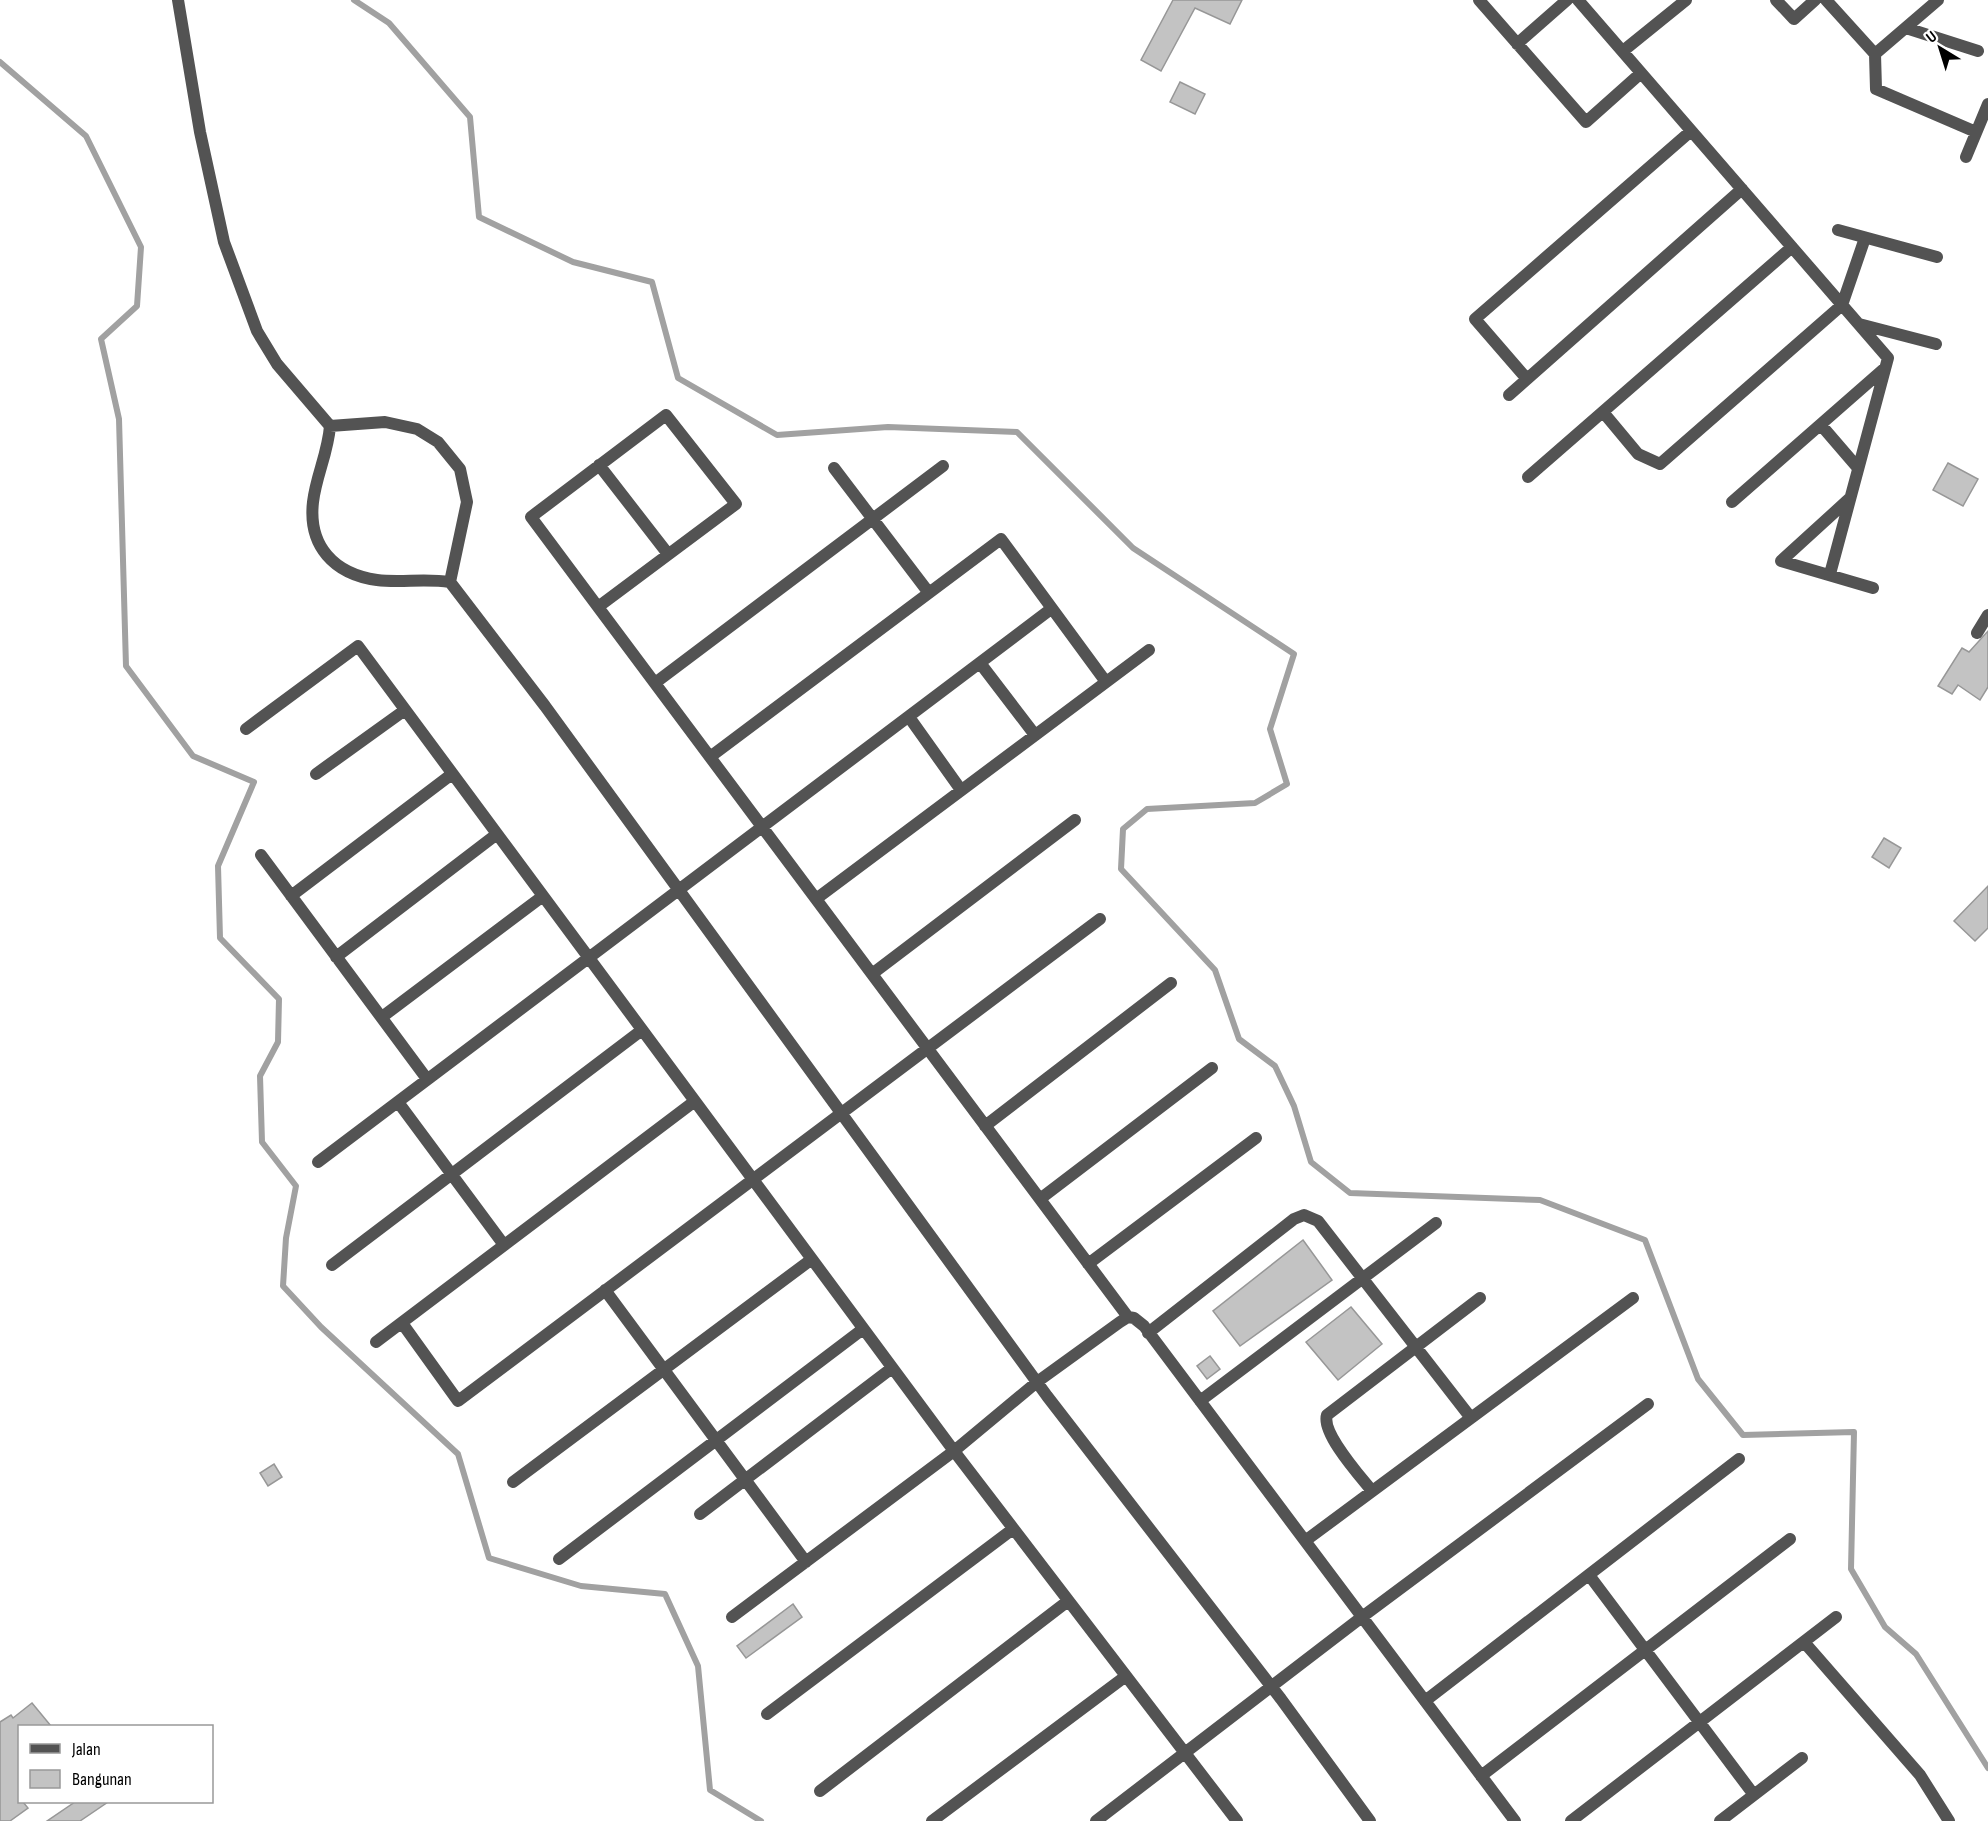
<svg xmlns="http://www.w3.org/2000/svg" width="1988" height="1821" viewBox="0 0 1988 1821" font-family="'Sofia Sans Condensed',sans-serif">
	<rect width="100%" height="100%" fill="#fff"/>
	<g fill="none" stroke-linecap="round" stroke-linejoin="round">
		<!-- stream -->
		<path stroke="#a1a1a1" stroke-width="6" d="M354,0L389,23L470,117L479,217L573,262L652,282L678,378L777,435L888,427L1017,432L1133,548L1294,654L1270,729L1287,784L1255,803L1147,809L1123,829L1121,869L1215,970L1239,1039L1275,1066L1294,1106L1311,1162L1350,1193L1540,1200L1645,1240L1698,1379L1743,1435L1854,1432L1851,1569L1885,1627L1916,1654L1988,1768
			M0,62L86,136L141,247L137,306L101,339L119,419L126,666L193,756L254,782L218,866L220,938L279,999L278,1042L260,1076L262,1142L296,1186L286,1238L283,1286L321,1327L458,1454L489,1558L581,1586L665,1594L698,1666L710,1790L761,1821"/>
	</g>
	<!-- building -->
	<path fill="#c3c3c3" stroke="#979797" stroke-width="1.5" d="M1173,0H1242L1230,24L1195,8L1161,71L1141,60Z
		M1180,82L1205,94L1195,114L1170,102Z
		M1948,463L1978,479L1963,506L1933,490Z
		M1988,631V687L1980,700L1958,685L1952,694L1938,686L1962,648L1969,652Z
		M1884,838L1901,848L1889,868L1872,857Z
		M1988,886V928L1975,941L1954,921Z
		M1303,1240L1332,1280L1240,1346L1213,1311Z
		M1351,1307L1382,1344L1338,1380L1306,1342Z
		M1210,1356L1220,1369L1207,1379L1197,1366Z
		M274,1464L282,1477L268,1486L260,1473Z
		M793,1604L802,1617L746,1658L737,1646Z
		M32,1703L51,1726H20V1802H23L28,1808L10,1821H0V1722L11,1715L13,1718Z
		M75,1802H108L80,1821H47Z"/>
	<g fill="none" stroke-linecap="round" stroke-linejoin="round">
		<!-- street -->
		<path stroke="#535353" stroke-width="12" d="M178,0L200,132L224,242L257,331L277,364L330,426C328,453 316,476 313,502C308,546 334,574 377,580C401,583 424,578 450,582L545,706L1047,1396L1281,1699L1370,1821
			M1479,0L1586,122L1641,73
			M1578,0L1888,358L1830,574
			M1776,0L1794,19L1815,0
			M1826,0L1875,54L1938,0
			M1906,28L1978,51
			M1517,44L1567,0
			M1623,51L1686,0
			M1875,54L1876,89L1976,132
			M1966,157L1988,104
			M1838,230L1937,257
			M1859,324L1936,344
			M1527,379L1475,319L1691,131
			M1509,395L1742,189
			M1603,412L1638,454L1660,464L1842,305L1865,238
			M1821,425L1858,468
			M330,426L385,422L417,429L438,442L460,469L467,502L450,582
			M599,465L668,554
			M834,468L929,593
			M1528,477L1792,247
			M1849,499L1781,561L1873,588
			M1732,502L1885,368
			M598,607L736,504L666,415L531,517L598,607L1128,1317
			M1977,633L1988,615
			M980,663L1035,735
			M655,683L943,466
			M909,717L961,790
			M246,729L358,646L954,1451L1237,1821
			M710,757L1001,539L1106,682
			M316,774L405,710
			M261,855L427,1079
			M291,896L452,774
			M816,899L1149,650
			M336,957L497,834
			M872,974L1075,820
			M382,1017L543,896
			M398,1102L504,1245
			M985,1126L1171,983
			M318,1162L1051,609
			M1040,1199L1212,1068
			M1088,1264L1256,1138
			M332,1265L642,1030
			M605,1290L806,1562
			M402,1323L458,1401L1100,919
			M1148,1333L1294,1219L1304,1215L1318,1221L1471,1418
			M376,1342L695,1101
			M1200,1401L1436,1223
			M513,1482L812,1259
			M1372,1491C1360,1476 1321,1433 1327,1415L1480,1298
			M700,1514L892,1368
			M1305,1541L1633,1298
			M559,1559L863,1329
			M1589,1575L1754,1795
			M732,1617L954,1451L1037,1382L1120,1322L1128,1317L1134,1318L1144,1326L1515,1821
			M1804,1642L1920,1775L1949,1821
			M1425,1701L1739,1459
			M767,1714L1013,1529
			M1481,1776L1790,1539
			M820,1791L1068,1601
			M932,1821L1126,1676
			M1096,1821L1362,1617L1648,1404
			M1571,1821L1836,1617
			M1720,1821L1802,1758"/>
	</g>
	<!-- legend -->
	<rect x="18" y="1725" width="195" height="78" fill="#ffffff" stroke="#999999" stroke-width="1.5"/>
	<rect x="30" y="1744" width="30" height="9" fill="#535353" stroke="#999999" stroke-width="1.5"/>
	<text x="72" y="1755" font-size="18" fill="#000000">Jalan</text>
	<rect x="30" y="1770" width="30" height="18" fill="#c3c3c3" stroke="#999999" stroke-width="1.5"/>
	<text x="72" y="1785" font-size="18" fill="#000000">Bangunan</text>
	<!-- north arrow -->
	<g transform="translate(1940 48) rotate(322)" stroke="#ffffff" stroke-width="4.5" paint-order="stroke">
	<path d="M0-4.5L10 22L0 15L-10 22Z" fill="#000000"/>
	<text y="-9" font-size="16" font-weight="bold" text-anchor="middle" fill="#000000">U</text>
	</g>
</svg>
